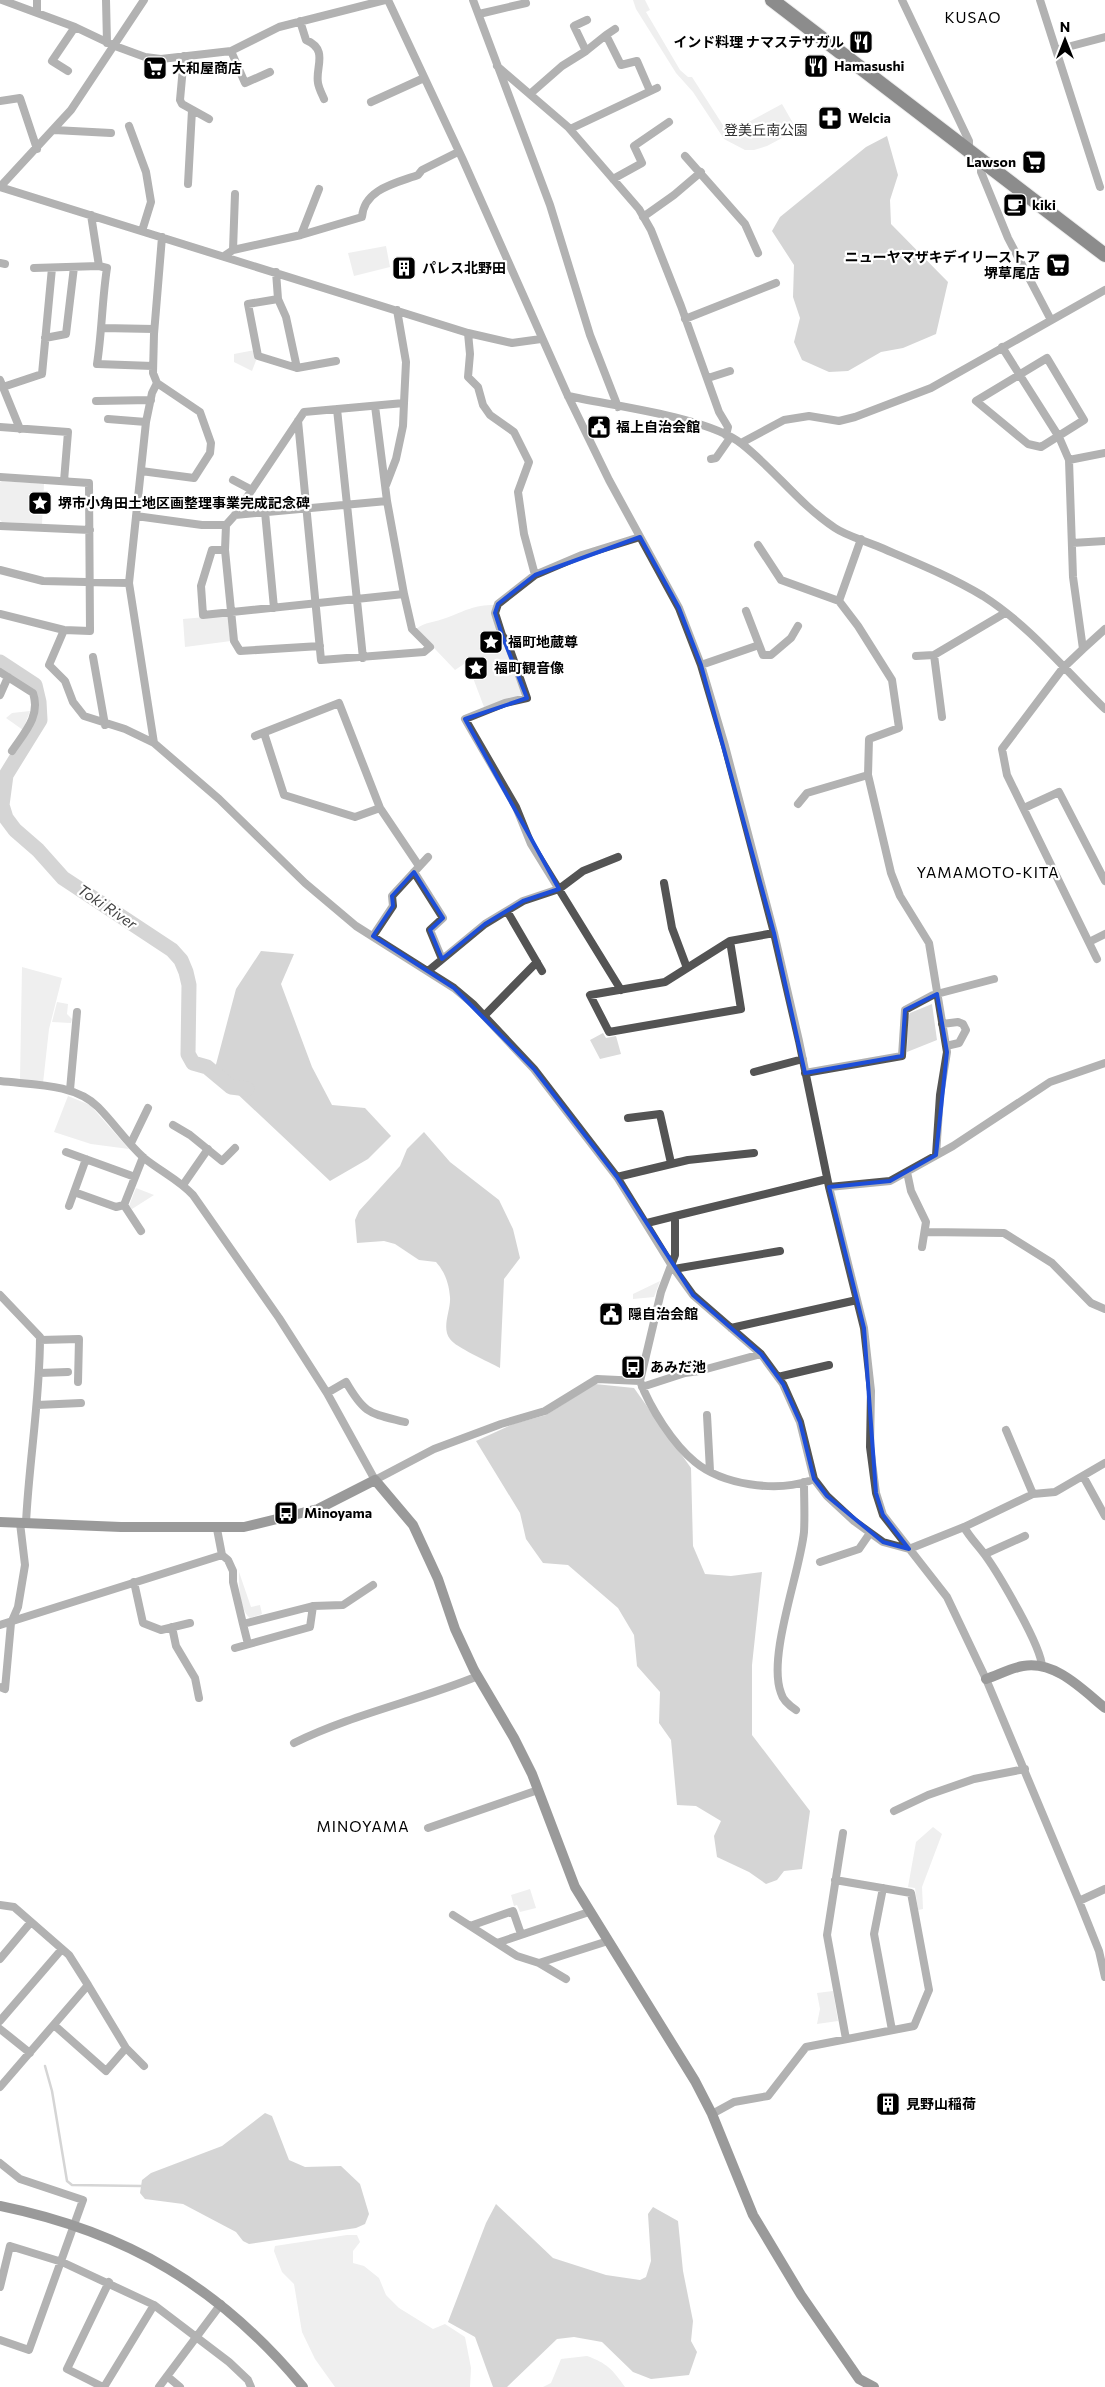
<svg xmlns="http://www.w3.org/2000/svg" width="1105" height="2387" viewBox="0 0 1105 2387" font-family="Commissioner,'Noto Sans JP',sans-serif">
	<rect width="100%" height="100%" fill="#fff"/>
	<!-- green -->
	<path fill="#dbdbdb" d="M633,0H645L650,10L646,12L680,70L688,77H692L728,133L782,104L797,130L767,146L754,150H745L724,139L693,92L676,73L636,9Z
		M386,246L390,267L354,276L348,253Z
		M255,350L257,358L252,371L234,362V354Z
		M2,481L44,484L42,524L2,522L0,520V482Z
		M495,605L523,692L522,695L484,707L467,662L455,670L416,629C424,622 436,622 446,618C465,611 473,605 495,605Z
		M229,615L231,641L185,647L183,619Z
		M30,711L23,730L6,718L12,713Z
		M22,967L62,978L49,1029L43,1083L20,1080Z
		M57,1002L68,1004L67,1014L72,1019L71,1023L52,1022Z
		M932,1004L937,1040L907,1052L908,1017L910,1013Z
		M603,1033L606,1038L616,1036L621,1054L600,1059L590,1040Z
		M68,1096L90,1105L129,1149L91,1144L54,1132Z
		M136,1188L154,1195L132,1209L129,1206Z
		M660,1281L654,1297L633,1299V1294Z
		M239,1572L251,1607L260,1605L262,1614L250,1618C239,1609 239,1586 239,1572Z
		M933,1827L942,1834L922,1887L923,1909L918,1910L915,1888L908,1887L916,1842Z
		M530,1889L536,1908L520,1912L517,1905L514,1906L511,1895Z
		M833,1991L838,2021L817,2024L820,2009L817,1993Z
		M347,2235H357L360,2242L353,2251V2263L364,2266L379,2278L386,2295L399,2308L433,2329L445,2324L465,2337L471,2368L470,2387H335L315,2359L302,2332L294,2284L282,2272L274,2251L275,2246Z
		M587,2356C607,2363 613,2370 625,2387H543L551,2383L561,2359Z"/>
	<!-- water -->
	<path fill="#a2a2a2" d="M887,136L898,175L890,200L891,224L948,282L936,334L903,348L881,352L848,371L829,372L802,360L794,342L800,318L793,297L794,265L772,231L780,217L866,147Z
		M261,951L294,954L281,984L312,1067L332,1105L365,1108L391,1136L368,1159L330,1181L214,1072L236,989Z
		M424,1132L450,1162L499,1200L513,1229L520,1258L504,1279L500,1368C489,1362 455,1347 450,1339C441,1327 451,1311 450,1297C449,1284 445,1272 436,1262L419,1260L395,1244L384,1241L357,1243L355,1220L359,1211L400,1166L407,1149Z
		M595,1384L634,1388L691,1468L693,1546L705,1574L731,1576L762,1572L752,1665V1735L810,1811L802,1869L784,1871L777,1880L766,1884L749,1872L717,1857L714,1836L721,1821L696,1806L677,1805L671,1740L659,1723L660,1692L637,1666L634,1635L618,1608L568,1565L543,1563L526,1539L520,1513L476,1441L513,1424L546,1415Z
		M265,2113L272,2116L289,2160L305,2167L341,2166L360,2184L369,2214L365,2224L356,2228L249,2244L243,2241L236,2232L183,2204L145,2199L140,2193L142,2180L151,2173L222,2146Z
		M496,2204L553,2258L606,2275L640,2280L646,2277L651,2261L648,2214L653,2207L678,2221L683,2271L693,2321L691,2341L697,2352L689,2375L651,2379L633,2372L602,2342L574,2337L557,2339L507,2387H493L475,2337L448,2322L486,2223Z"/>
	<g fill="none" stroke-linecap="round" stroke-linejoin="round">
		<!-- stream -->
		<path stroke="#a2a2a2" stroke-width="2.5" d="M45,2066L52,2091L67,2181L72,2185L141,2186"/>
		<!-- river -->
		<path stroke="#a2a2a2" stroke-width="15" d="M0,662L35,685L39,702L40,720L6,775L2,805L6,818L15,830L38,850L63,878L172,950L181,960L186,972L189,985L188,1054L193,1063L207,1067L231,1087L247,1089"/>
		<!-- highway casing -->
		<g stroke="#dbdbdb" stroke-width="16">
			<path id="highway" d="M772,0L1105,255"/>
		</g>
		<!-- street -->
		<path stroke="#545454" stroke-width="8" d="M2,0L75,27L115,46L145,57L161,59L231,51L279,27L385,0
			M106,0L107,43
			M144,0L71,110L0,187L468,333L512,343L541,339
			M388,0L463,160L568,396L609,480L679,608L701,665L725,746L774,933L799,1041L829,1187L864,1328L871,1391L870,1447L876,1493L883,1515L947,1597L986,1679L1079,1901L1099,1951L1105,1977
			M473,0L550,205L590,335L618,407
			M902,0L969,141V152
			M1040,0L1056,50
			M37,12V0
			M479,14L526,3
			M300,21L306,40C329,50 315,67 318,83C319,89 322,94 324,99
			M606,35L615,29
			M231,51L245,83L270,72
			M586,51L574,26L587,20
			M184,56L180,100L182,104L209,119
			M497,66L568,127L639,209L651,230L681,306L719,412L728,427L726,435
			M68,71L52,61L75,27
			M530,94L562,66L586,51L606,35L621,65L637,61L650,91
			M0,101L20,98L37,149
			M371,102L424,78
			M129,126L146,172L151,202L142,231
			M570,129L657,88
			M54,130L111,133
			M685,156L745,224L758,253
			M981,161V172L1008,238L1051,320
			M613,179L642,163L634,146L669,122
			M188,184L192,110
			M1100,187L1056,50L1105,37
			M91,215L99,266
			M643,217L674,195L701,172
			M301,235L362,217C364,189 396,183 418,175L422,170L458,152
			M162,237L154,334L153,373L157,383L152,393L146,422L129,583L154,743L219,799L305,883L356,926L454,988L473,1004L534,1069L617,1177L672,1266L693,1295L761,1354L783,1384L800,1422L814,1479L827,1496L854,1521L883,1542L909,1549L964,1527L1033,1494L1055,1492L1105,1463
			M233,250L235,194
			M224,256L233,250L301,235L319,189
			M0,263L5,264
			M34,268L99,266L107,268C102,300 102,332 97,364L153,366
			M276,272L278,299L286,317L297,368
			M278,299L248,304L258,356L297,368L336,361
			M685,319L776,283
			M102,328L154,329
			M468,333L470,354L468,377L478,387L483,405L490,415L514,432L529,462L518,492L524,534L535,575
			M45,338L66,334L74,267
			M1002,347L1059,437L1069,460L1073,577L1083,649L1063,668L1002,749L1007,775L1097,959
			M1047,358L1084,420L1041,447L1028,444L976,401Z
			M708,378L730,371
			M0,380L20,429
			M3,387L42,374L52,268
			M568,396C613,406 708,417 742,444C775,470 800,505 835,528C847,536 863,540 877,546C912,561 950,576 983,596C1030,626 1065,670 1105,709
			M96,401L151,400
			M337,409L363,658
			M108,419L146,422
			M298,421L321,660L424,652L430,647L412,629L404,594L387,501L375,406
			M0,427L68,432L64,481
			M741,443L784,420L809,416L839,421L855,417L931,388L1105,290
			M711,459L716,458L730,438
			M1069,460L1105,453
			M141,471L194,478L210,453L211,443L200,412L157,383
			M0,477L89,483L90,631L64,630L0,614
			M233,480L252,490
			M386,485L396,459L403,426L404,403L406,362L397,310
			M265,512L274,608
			M235,515L387,501
			M136,516L202,525H226L235,515L304,412L404,403
			M226,525L225,550L234,641L240,651L320,646
			M0,526L90,530
			M1072,543L1105,541
			M758,545L781,580L839,601L858,626L892,680L899,728L869,739L868,775L891,873L900,896L929,943L947,1052L940,1095L936,1155
			M225,550H212L201,586L203,615L404,594
			M0,570L43,581L129,583
			M839,601L861,539
			M746,611L763,655H771L791,638L798,626
			M64,630L49,665L65,681L73,702L84,716L125,729L154,743
			M1083,649L1105,629
			M934,655L942,717
			M916,656L934,655L1005,613
			M93,657L105,725
			M701,665L759,645
			M0,672L33,693C41,716 24,733 12,751
			M0,695L8,677
			M264,733L284,795L355,817L380,808
			M255,736L339,703L380,808L419,866
			M798,804L807,793L868,775
			M1024,808L1059,792L1105,881
			M414,872L443,918L430,930L442,959
			M664,883L672,928L687,968
			M507,911L542,971
			M373,936L393,906L392,896L428,857
			M730,941L741,1009L609,1032L590,995L665,982L730,941L774,933
			M1089,942L1105,934
			M428,971L485,924L523,901L559,889L583,871L618,857
			M621,990L531,844L516,807L465,719L505,703L527,698L508,644L502,635L495,613L498,604L535,575L582,555L640,537
			M484,1016L537,962
			M942,1024L958,1022L963,1024L966,1030L959,1043L946,1046
			M754,1072L803,1059
			M805,1073L902,1056L905,1010L933,995L994,979
			M0,1081C32,1085 74,1083 98,1107C114,1123 127,1143 144,1158C160,1171 179,1180 193,1195L279,1318L327,1393L375,1480L434,1449L501,1424L545,1411L597,1379L640,1381L661,1292L675,1255V1216L827,1179
			M70,1090L77,1012
			M628,1118L660,1114L671,1163
			M173,1125L190,1135L222,1161L235,1148
			M131,1143L148,1108
			M66,1152L135,1177
			M907,1172L911,1191L926,1222L922,1247
			M617,1177L688,1160L754,1153
			M183,1185L208,1149
			M829,1187L890,1181L953,1146L1050,1082L1105,1063
			M74,1192L116,1207L124,1205L143,1157
			M124,1205L141,1231
			M69,1206L86,1159
			M647,1223L675,1216
			M926,1232L1004,1233L1052,1263L1091,1303L1105,1309
			M674,1269L780,1251
			M0,1295L40,1337C40,1400 29,1461 26,1523
			M731,1328L857,1300
			M40,1340L79,1339L78,1382
			M39,1373L68,1372
			M778,1377L829,1365
			M640,1381C650,1408 673,1444 695,1462C723,1485 775,1492 809,1481
			M642,1387L685,1373L699,1371L761,1354
			M327,1393L346,1382C365,1415 370,1413 405,1422
			M37,1405L81,1403
			M707,1415L710,1471
			M1006,1430L1033,1494
			M1083,1476L1105,1516
			M964,1527C970,1538 978,1545 985,1555C998,1573 1042,1647 1042,1667
			M217,1529L222,1555L228,1560L233,1571V1582L243,1624L313,1606L343,1605L373,1585
			M985,1554L1025,1536
			M820,1562L859,1549L870,1533
			M134,1582L143,1623L161,1630L190,1623
			M243,1624L248,1644
			M0,1625L222,1555
			M172,1627L176,1646L195,1678L199,1698
			M235,1648L310,1627L313,1606
			M0,1687L5,1689L11,1623L18,1607L25,1565L20,1523
			M796,1710C790,1706 783,1701 781,1693C767,1657 800,1572 804,1532C805,1515 804,1498 804,1482
			M294,1743C353,1714 417,1701 478,1676
			M894,1811L928,1795L974,1779L1025,1769
			M428,1828L538,1790
			M843,1833L827,1935L846,2039
			M883,1888L874,1934L892,2030
			M1079,1901L1105,1889
			M0,1905L14,1907L69,1955L88,1985L0,2087
			M453,1915L517,1956L539,1963L566,1979
			M470,1926L513,1911L521,1934
			M497,1943L589,1912
			M0,1959L31,1922
			M539,1963L608,1941
			M88,1985L126,2048L144,2066
			M0,2021L62,1949
			M54,2025L106,2071L126,2048
			M0,2029L30,2053
			M712,2114L734,2102L768,2096L806,2047L914,2026L929,1990L911,1893L835,1880
			M0,2163L20,2179L83,2200L29,2350L0,2340
			M0,2287L10,2246L62,2262L154,2305L229,2362L248,2380L251,2387
			M167,2376L180,2387
			M103,2387L67,2369L109,2282
			M104,2387L154,2305
			M159,2387L221,2304"/>
		<!-- secondary -->
		<path stroke="#212121" stroke-width="10" d="M0,1522L121,1527H244L318,1509L375,1480L413,1525L438,1579L455,1629L474,1670L514,1738L532,1774L575,1887L695,2081L712,2114L753,2215L801,2295L859,2379L874,2387
			M986,1679C998,1675 1011,1668 1023,1666C1055,1660 1083,1690 1105,1708
			M0,2206C127,2232 220,2287 303,2387"/>
		<!-- highway -->
		<use href="#highway" stroke="#000" stroke-width="14"/>
	</g>
	<!-- marked area -->
	<path d="M0 0H1105V2387H0ZM640,537L679,608L701,665L774,933L805,1073L902,1056L905,1010L937,994L947,1052L936,1155L890,1181L829,1187L864,1328L876,1493L883,1515L909,1549L883,1542L827,1496L814,1479L800,1422L783,1384L761,1354L693,1295L617,1177L534,1069L454,988L373,936L393,906L392,896L414,872L443,918L430,930L442,959L485,924L523,901L559,889L465,719L527,698L502,635L495,613L498,604L535,575Z" fill="#fff" fill-opacity=".55" fill-rule="evenodd"/>
	<path fill="none" stroke="#1d4ed8" stroke-width="4" stroke-linejoin="round" d="M640,537L679,608L701,665L774,933L805,1073L902,1056L905,1010L937,994L947,1052L936,1155L890,1181L829,1187L864,1328L876,1493L883,1515L909,1549L883,1542L827,1496L814,1479L800,1422L783,1384L761,1354L693,1295L617,1177L534,1069L454,988L373,936L393,906L392,896L414,872L443,918L430,930L442,959L485,924L523,901L559,889L465,719L527,698L502,635L495,613L498,604L535,575Z"/>
	<!-- icons -->
	<defs>
		<g id="restaurant-square" transform="scale(1.25)"><rect x="-9" y="-9" width="18" height="18" rx="4" fill="#000" stroke="#fff"/><path d="M-5-6h1v4h1v-4h1v4h1v-4h1v5L-1.5 .5V6h-2V.5L-5-1ZM5-6V6H3V1.5H1.5Q1.5-4 5-6Z" fill="#fff"/></g>
		<g id="supermarket-square" transform="scale(1.25)"><rect x="-9" y="-9" width="18" height="18" rx="4" fill="#000" stroke="#fff"/><path d="M-6-5.5h2.5l.6 2H6L4.5 2H-2.5L-4.4-4H-6ZM-1.5 3.2a1.3 1.3 0 1 0 .1 0ZM3 3.2a1.3 1.3 0 1 0 .1 0Z" fill="#fff"/></g>
		<g id="pharmacy-square" transform="scale(1.25)"><rect x="-9" y="-9" width="18" height="18" rx="4" fill="#000" stroke="#fff"/><path d="M-2-6h4v4h4v4h-4v4h-4v-4h-4v-4h4Z" fill="#fff"/></g>
		<g id="cafe-square" transform="scale(1.25)"><rect x="-9" y="-9" width="18" height="18" rx="4" fill="#000" stroke="#fff"/><path d="M-5.5-4.5H6V0H3Q3 3.5 0 3.5H-2.5Q-5.5 3.5-5.5 0ZM3-3.2v2h1.7v-2ZM-6 4.5H4V6H-6Z" fill="#fff"/></g>
		<g id="building-square" transform="scale(1.25)"><rect x="-9" y="-9" width="18" height="18" rx="4" fill="#000" stroke="#fff"/><path d="M-4-6H4V6H1V3H-1V6H-4ZM-2.5-4.3h1.7v1.8h-1.7ZM.8-4.3h1.7v1.8H.8ZM-2.5-1h1.7V.8h-1.7ZM.8-1h1.7V.8H.8Z" fill="#fff"/></g>
		<g id="civic-square" transform="scale(1.25)"><rect x="-9" y="-9" width="18" height="18" rx="4" fill="#000" stroke="#fff"/><path d="M-.6-6.5H3V-4.5H.6V-3L4-1V1h2V6H-6V1h2V-1L-.6-3ZM-1.2 2.5V6h2.4V2.5Z" fill="#fff"/></g>
		<g id="sight-square" transform="scale(1.25)"><rect x="-9" y="-9" width="18" height="18" rx="4" fill="#000" stroke="#fff"/><path d="M0-6L1.8-2.2L6-1.7L2.9 1.2L3.7 5.4L0 3.3L-3.7 5.4L-2.9 1.2L-6-1.7L-1.8-2.2Z" fill="#fff"/></g>
		<g id="bus-square" transform="scale(1.25)"><rect x="-9" y="-9" width="18" height="18" rx="4" fill="#000" stroke="#fff"/><path d="M-5-6H5V4H4V6H2V4H-2V6H-4V4H-5ZM-3.5-4V0h7V-4ZM-3.5 1.2v1.5H-2V1.2ZM2 1.2v1.5H3.5V1.2Z" fill="#fff"/></g>
	</defs>
	<g fill-rule="evenodd">
		<use href="#restaurant-square" x="861" y="42"/>
		<use href="#restaurant-square" x="816" y="66"/>
		<use href="#supermarket-square" x="155" y="68"/>
		<use href="#pharmacy-square" x="830" y="118"/>
		<use href="#supermarket-square" x="1034" y="162"/>
		<use href="#cafe-square" x="1015" y="205"/>
		<use href="#supermarket-square" x="1058" y="265"/>
		<use href="#building-square" x="404" y="268"/>
		<use href="#civic-square" x="599" y="427"/>
		<use href="#sight-square" x="40" y="503"/>
		<use href="#sight-square" x="491" y="642"/>
		<use href="#sight-square" x="476" y="668"/>
		<use href="#civic-square" x="611" y="1314"/>
		<use href="#bus-square" x="633" y="1367"/>
		<use href="#bus-square" x="286" y="1513"/>
		<use href="#building-square" x="888" y="2104"/>
	</g>
	<g text-anchor="middle" stroke-width="4.5" stroke-linejoin="round" paint-order="stroke">
		<!-- poi labels -->
		<g font-size="14" font-weight="bold" fill="#000" stroke="#fff" text-anchor="start">
			<text x="844" y="47" text-anchor="end">インド料理 ナマステサガル</text>
			<text x="834" y="71">Hamasushi</text>
			<text x="172" y="73">大和屋商店</text>
			<text x="848" y="123">Welcia</text>
			<text x="1016" y="167" text-anchor="end">Lawson</text>
			<text x="1032" y="210">kiki</text>
			<text x="1040" y="262" text-anchor="end">ニューヤマザキデイリーストア<tspan x="1040" dy="16">堺草尾店</tspan></text>
			<text x="422" y="273">パレス北野田</text>
			<text x="616" y="432">福上自治会館</text>
			<text x="58" y="508">堺市小角田土地区画整理事業完成記念碑</text>
			<text x="508" y="647">福町地蔵尊</text>
			<text x="494" y="673">福町観音像</text>
			<text x="628" y="1319">隠自治会館</text>
			<text x="650" y="1372">あみだ池</text>
			<text x="304" y="1518">Minoyama</text>
			<text x="906" y="2109">見野山稲荷</text>
		</g>
		<!-- park labels -->
		<g font-size="14" fill="#323232" stroke="#fff">
			<text x="766" y="135">登美丘南公園</text>
		</g>
		<!-- neighbourhood labels -->
		<g font-size="15" letter-spacing="1" fill="#000" stroke="#fff">
			<text x="973" y="23">KUSAO</text>
			<text x="988" y="878">YAMAMOTO-KITA</text>
			<text x="363" y="1832">MINOYAMA</text>
		</g>
		<!-- water labels -->
		<g font-size="15" font-style="italic" fill="#434343" stroke="#fff">
			<text transform="translate(107 907) rotate(34)" y="5">Toki River</text>
		</g>
	</g>
	<!-- north arrow -->
	<g transform="translate(1065 40)" stroke="#ffffff" stroke-width="4" paint-order="stroke">
	<path d="M0-4L9 19L0 12L-9 19Z" fill="#000000"/>
	<text y="-8" font-size="14" font-weight="bold" text-anchor="middle" fill="#000000">N</text>
	</g>
</svg>
